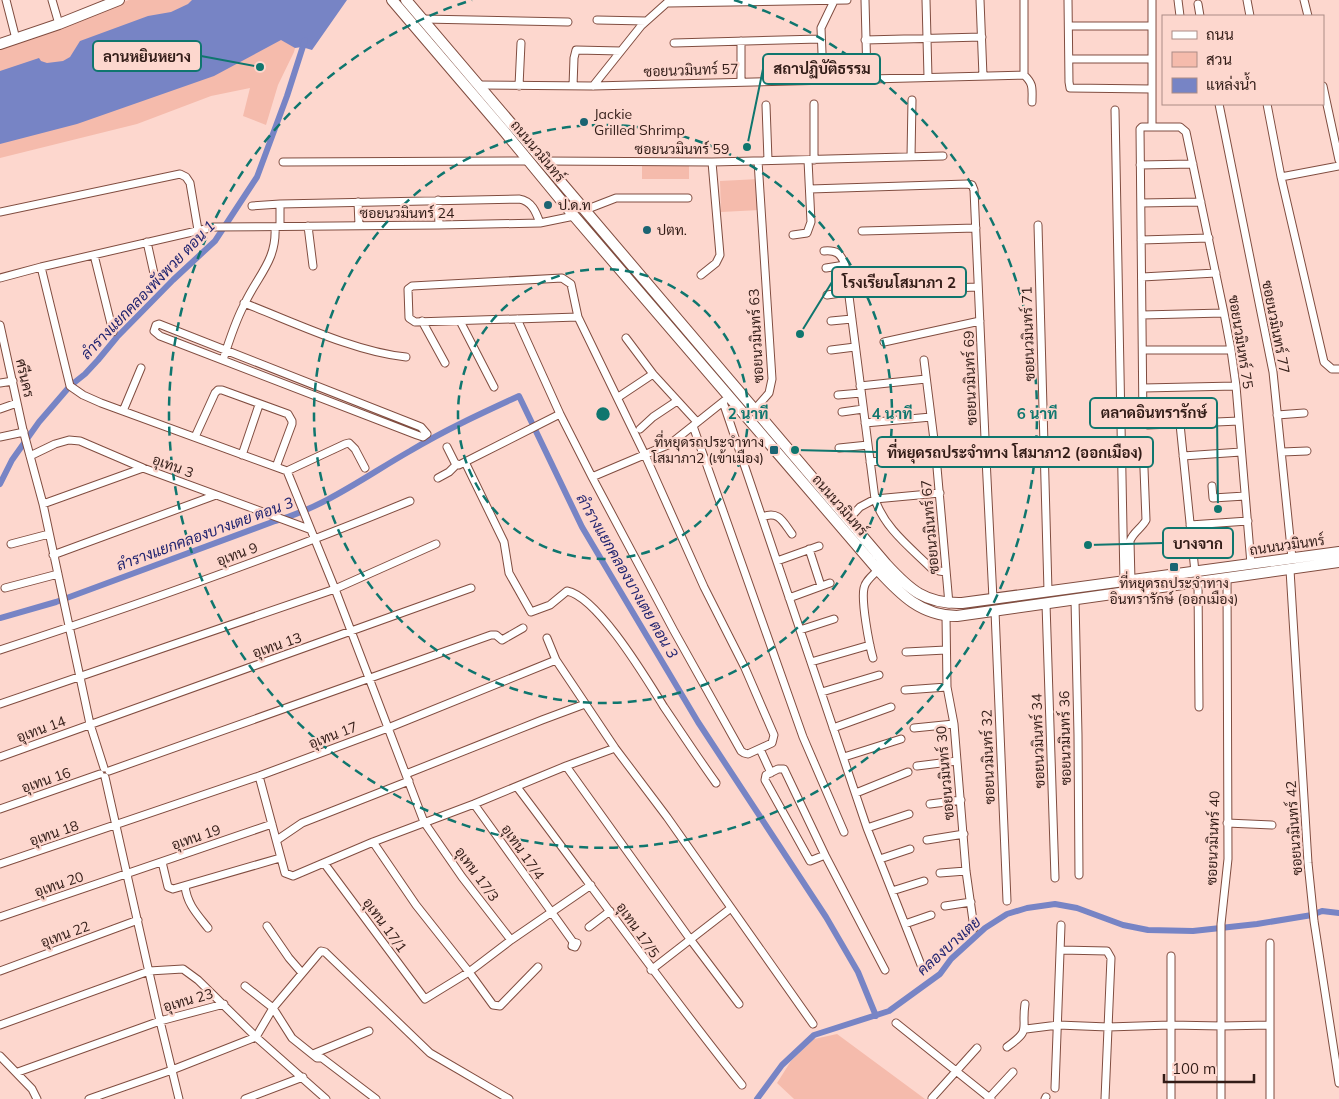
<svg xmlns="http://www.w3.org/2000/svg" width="1339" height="1099" viewBox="0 0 1339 1099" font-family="Mulish,Sarabun,sans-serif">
	<rect width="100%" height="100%" fill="#fdd7ce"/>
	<!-- green -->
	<path fill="#f5bbac" d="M129,0H324L295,48L294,52L278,85L266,125L243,116L250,88L211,96L137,124L0,158V49Z
		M642,164H689V179H642Z
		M759,179L760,210L721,212L720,181Z
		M837,1034L925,1099H794L777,1083L791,1061L814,1039Z"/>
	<!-- water -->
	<path fill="#7784c5" d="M192,0H347L312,50L302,47L295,48L281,40L214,76L77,124L0,144V71L39,58L41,61L47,63L63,61L70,57L80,41L148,16L171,12L188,4Z"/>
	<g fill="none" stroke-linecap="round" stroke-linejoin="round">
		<!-- canal -->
		<path stroke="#7784c5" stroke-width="6" d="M0,484L12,460L39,422L70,386L85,374L98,360L117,337L173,280L215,241L257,177L287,96L305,40
			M0,618L56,602L275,521C325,507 366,476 410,451C445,430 482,413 519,396L582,527L698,722L826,917L858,972L876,1016
			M757,1099L782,1065L814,1035L889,1011L940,974L951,959L985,928L1007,914L1027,908L1055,904L1077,908L1123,925L1148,930L1193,931L1257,924L1312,915L1322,911L1339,913"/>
		<!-- street casing -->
		<g stroke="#804d40" stroke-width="9">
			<path id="street" d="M6,0L16,39
				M52,0L59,24
				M865,0L867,78
				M926,0L928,77
				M980,0L983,76
				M1024,0V75C1034,84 1032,89 1032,102
				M1068,0L1069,82L1070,88L1151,89
				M1152,0V126
				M1178,0L1180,16
				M1247,0L1250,16
				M1304,0L1308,16
				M668,3L847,0
				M1198,4L1200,16
				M423,19L568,22
				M597,20L646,21
				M1069,26H1151
				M865,40L982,37
				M674,43L820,39
				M1069,59H1151
				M823,78L821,28L834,1
				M741,81V41
				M479,85L593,86L1024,75
				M519,86L521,43
				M573,86L574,58L576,50L621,51
				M593,86L641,26L669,1
				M1323,86L1339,160
				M814,104V160
				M1219,104L1273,372L1292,558
				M1267,104L1281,177L1324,362L1332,369H1339
				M766,105L768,160
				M1115,110L1124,582
				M911,157L912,100
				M544,161L712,162L943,156
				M283,162L529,161
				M1140,165L1193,164
				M1281,177L1339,166
				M810,189L967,184L972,185L974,190L985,438L993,599
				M438,200L439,225
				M358,202L359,225
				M1141,203L1201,202
				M280,204V226
				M252,206L280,204L519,199C532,201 536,212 540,223
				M585,210L616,198H688
				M0,212L180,174L186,177L190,183L198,230
				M1038,225L1048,591
				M308,226L313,266
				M862,231L976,228
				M793,235L807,233L811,222L808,160
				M1141,240L1209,238
				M147,242L155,278
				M824,251C836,250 841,253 845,265L875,499C884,528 911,548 932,569L939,571L946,572
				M94,255L113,332
				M41,267L70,386L83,395L101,403L287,471L345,444L349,443L355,449L365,468
				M826,268L845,265
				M701,275L716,263L720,255L712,162
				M1142,277L1216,273
				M0,278L41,267L214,227L439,225L540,223L574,216
				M866,291L978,287
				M827,295L848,292
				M244,303C293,322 355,352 406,357
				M1142,315L1224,313
				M517,319L560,414L592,477L674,631L741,751L744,753L748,754L772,743L774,735L745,668L704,587L645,455L578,317L571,284L562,278L412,286L408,289L409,318L415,322L578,317
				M422,321L445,363
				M460,321L494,387
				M831,321L852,319
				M159,324L421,427L427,434L423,437L417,435L160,336L154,331L156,325Z
				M0,325L23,430L43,504L90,724L104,768
				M626,338L653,374L697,422
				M884,342L980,321
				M831,350L855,347
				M1143,350H1231
				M223,360C229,341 235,322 244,305C257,276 277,261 275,227
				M924,360L936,456L949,604
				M0,383L13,381
				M860,386L926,379
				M1143,388L1236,386
				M838,395L861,393
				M620,396L653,374
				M723,402L867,828L923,970
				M0,409L17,403
				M755,409L769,393L772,379L758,161
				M123,411L141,368
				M842,412L863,409
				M1277,415L1304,413
				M1239,421L1148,425L1143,423L1140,129L1142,127H1180L1186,132L1224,313L1231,350L1236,386L1251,564
				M865,423L931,417
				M1180,424L1195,572
				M693,426L803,737L844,832
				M640,429L653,417L677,401
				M0,437L24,432
				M195,437L215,393L218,390H222L288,414L292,421V424L276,467
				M447,447L455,463L459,465L560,414
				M839,448L868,445
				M1282,452L1307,451
				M242,455L259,405
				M30,456L55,444L69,440L80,441L143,468L309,529
				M1183,456L1241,452
				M465,462L504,542L509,573L531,612L550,605L567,591C598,597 647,680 664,707C681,732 698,758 716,783
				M870,462L936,456
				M287,471L335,589L424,822L462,877L511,940
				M592,477L670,444L724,401
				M438,478L449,472L457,464
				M1212,486L1213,498L1245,496
				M43,504L143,468
				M762,517C779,510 783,522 792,534
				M849,519L860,507L875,499L940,493
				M1190,525L1248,521
				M11,544L49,534
				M809,549L821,586
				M53,555L216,495
				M777,561L819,546
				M1290,570L1308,863L1314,921L1339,1083
				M1131,581L1130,541C1133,532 1142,528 1146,520L1143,443
				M1198,582L1199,707
				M5,588L58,574
				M789,598L830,583
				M1075,600L1078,735L1079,875
				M1046,604L1055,878
				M995,611L1007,901
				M946,616L947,687L954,724L966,871L974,928
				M800,630L834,619
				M547,638L556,660L615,748L667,817L813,1024
				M0,650C138,605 276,556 410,501
				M906,652L946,650
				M873,658C869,644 861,601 864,588C865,581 873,575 878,570
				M811,662L870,645
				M905,690L947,687
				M822,692L879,675
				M0,704L335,589L436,544
				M833,728L891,707
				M914,728L954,724
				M760,749L771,773
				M0,757L471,588
				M844,757L901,739
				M566,766L690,939L739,1004
				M917,766L957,761
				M109,771L491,635H496L502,640L523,628
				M406,774L542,720L585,704
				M259,776L285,873L293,876L373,842L474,804L566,766L615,748
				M105,777L160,1021L179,1099
				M517,787C592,886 664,988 742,1085
				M856,793L908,772
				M474,804L573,942L577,943L575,947L572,946L573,942
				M930,804L961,800
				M0,809L100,774
				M1227,823L1272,825
				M867,828L909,814
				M277,840L302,823L409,781
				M927,840L964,834
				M373,842L416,905L469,972L493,1005L500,1006L538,967
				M825,855L810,861L765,780L766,775L778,769H784L825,855L885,970
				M880,859L910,849
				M162,862L168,887L173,889L280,858
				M324,863L425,999L469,972L511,940L591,885
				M0,864L259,776L388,728L556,660
				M940,873L966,871
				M185,886C187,904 197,914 208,928
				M892,891L924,881
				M945,906L971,902
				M0,917L272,824
				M905,924L931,915
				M267,926L289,958L302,973
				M589,927L610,911
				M1270,943V1099
				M1061,950L1107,951L1111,958L1105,1099
				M1171,956V1099
				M651,970L731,908
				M0,971L138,920
				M245,986L273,1008L292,1038L317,1058H322L376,1099
				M896,1023L991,1099
				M0,1025L149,971L183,969L198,980L256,1037L326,1099
				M1026,1029L1058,1025L1108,1027L1170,1025L1222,1026L1270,1025
				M1007,1047C1032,1029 1021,1031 1025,1004
				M313,1054L369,1031
				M0,1056L32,1089L37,1099
				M18,1072L160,1021L224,1004
				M1055,1088L1061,925
				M932,1098L977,1048
				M89,1099L172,1070L256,1037L273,1008L321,951L325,952L430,1053L509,1099
				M245,1099L303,1077
				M988,1099L1013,1072
				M1045,1099L1046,1097
				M1221,1099V924L1228,859L1227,578"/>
		</g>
		<!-- secondary casing -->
		<g stroke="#804d40" stroke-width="12">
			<path id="secondary" d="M392,0L504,131L574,216L878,570C900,594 921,616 957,616L1339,562
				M406,0L886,564C910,590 925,604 962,603L1339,552
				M0,44L59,24L119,0"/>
		</g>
		<!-- street -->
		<use href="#street" stroke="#fff" stroke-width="7"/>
		<!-- secondary -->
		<use href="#secondary" stroke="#fff" stroke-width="10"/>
	</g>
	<!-- distance rings -->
	<g fill="none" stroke="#0f766e" stroke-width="2.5" stroke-dasharray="9 6">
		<circle cx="603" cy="414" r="145"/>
		<circle cx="603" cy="414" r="289"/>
		<path d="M734 0A434 434 0 1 1 472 0"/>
	</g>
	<!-- markers -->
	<g fill="#1b6472" stroke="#fdd7ce" stroke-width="2">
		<circle cx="584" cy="122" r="5"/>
		<circle cx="548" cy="205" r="5"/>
		<circle cx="647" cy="230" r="5"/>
		<rect x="769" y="445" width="10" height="10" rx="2.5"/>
		<rect x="1169" y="562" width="10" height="10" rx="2.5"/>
	</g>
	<g text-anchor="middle" stroke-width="4.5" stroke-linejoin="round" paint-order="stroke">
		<!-- street labels -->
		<g font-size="14" fill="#321c17" stroke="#fdd7ce">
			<text transform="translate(691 70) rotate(-2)" y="5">ซอยนวมินทร์ 57</text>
			<text x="682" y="154">ซอยนวมินทร์ 59</text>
			<text transform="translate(538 151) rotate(50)" y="5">ถนนนวมินทร์</text>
			<text x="407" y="218">ซอยนวมินทร์ 24</text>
			<text transform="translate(1276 327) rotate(79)" y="5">ซอยนวมินทร์ 77</text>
			<text transform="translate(1028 334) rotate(-92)" y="5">ซอยนวมินทร์ 71</text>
			<text transform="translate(756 336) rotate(-93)" y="5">ซอยนวมินทร์ 63</text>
			<text transform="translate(1241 342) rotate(81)" y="5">ซอยนวมินทร์ 75</text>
			<text transform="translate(25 378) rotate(77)" y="5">ศรีนคร</text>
			<text transform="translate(970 378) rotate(-92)" y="5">ซอยนวมินทร์ 69</text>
			<text transform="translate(173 466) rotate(20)" y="5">อุเทน 3</text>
			<text transform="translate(840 505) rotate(49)" y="5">ถนนนวมินทร์</text>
			<text transform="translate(930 527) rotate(-95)" y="5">ซอยนวมินทร์ 67</text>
			<text transform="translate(1287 545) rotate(-8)" y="5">ถนนนวมินทร์</text>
			<text transform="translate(237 554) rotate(-20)" y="5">อุเทน 9</text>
			<text transform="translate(277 645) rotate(-19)" y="5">อุเทน 13</text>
			<text transform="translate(41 729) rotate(-20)" y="5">อุเทน 14</text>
			<text transform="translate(333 735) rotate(-21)" y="5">อุเทน 17</text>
			<text transform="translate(1065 738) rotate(-91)" y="5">ซอยนวมินทร์ 36</text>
			<text transform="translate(1038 741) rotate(-92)" y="5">ซอยนวมินทร์ 34</text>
			<text transform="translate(988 757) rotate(-92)" y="5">ซอยนวมินทร์ 32</text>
			<text transform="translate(945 773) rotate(-95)" y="5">ซอยนวมินทร์ 30</text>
			<text transform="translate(46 780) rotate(-19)" y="5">อุเทน 16</text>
			<text transform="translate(1294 828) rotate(-94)" y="5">ซอยนวมินทร์ 42</text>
			<text transform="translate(54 833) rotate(-19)" y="5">อุเทน 18</text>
			<text transform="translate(196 837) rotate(-19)" y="5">อุเทน 19</text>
			<text transform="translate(1213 838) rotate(-88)" y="5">ซอยนวมินทร์ 40</text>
			<text transform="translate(523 852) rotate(55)" y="5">อุเทน 17/4</text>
			<text transform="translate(477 874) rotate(54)" y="5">อุเทน 17/3</text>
			<text transform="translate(59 884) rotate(-19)" y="5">อุเทน 20</text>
			<text transform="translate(385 925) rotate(54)" y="5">อุเทน 17/1</text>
			<text transform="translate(638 930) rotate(55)" y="5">อุเทน 17/5</text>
			<text transform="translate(65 934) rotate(-20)" y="5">อุเทน 22</text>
			<text transform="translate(188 1000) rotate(-16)" y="5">อุเทน 23</text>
		</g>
		<!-- poi labels -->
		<g font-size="14" fill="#321c17" stroke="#fdd7ce" text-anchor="start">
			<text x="594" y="119">Jackie<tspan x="594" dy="16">Grilled Shrimp</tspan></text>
			<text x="558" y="210">ป.ด.ท</text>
			<text x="657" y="235">ปตท.</text>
			<text x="764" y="447" text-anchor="end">ที่หยุดรถประจำทาง<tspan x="764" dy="16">โสมาภา2 (เข้าเมือง)</tspan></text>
			<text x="1174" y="588" text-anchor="middle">ที่หยุดรถประจำทาง<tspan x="1174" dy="16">อินทรารักษ์ (ออกเมือง)</tspan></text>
		</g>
		<!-- water labels -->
		<g font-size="15" font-style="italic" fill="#212470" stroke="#fdd7ce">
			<text transform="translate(148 290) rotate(-46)" y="5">ลำรางแยกคลองพังพวย ตอน 1</text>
			<text transform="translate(205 534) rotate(-20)" y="5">ลำรางแยกคลองบางเตย ตอน 3</text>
			<text transform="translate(627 576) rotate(60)" y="5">ลำรางแยกคลองบางเตย ตอน 3</text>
			<text transform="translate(949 946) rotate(-42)" y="5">คลองบางเตย</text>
		</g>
	</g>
	<circle cx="603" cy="414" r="8" fill="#0f766e" stroke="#fdd7ce" stroke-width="2.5"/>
	<g font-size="15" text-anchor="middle" font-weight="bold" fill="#0f766e" stroke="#fdd7ce" stroke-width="4.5" stroke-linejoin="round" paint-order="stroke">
		<text x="748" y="419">2 นาที</text>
		<text x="892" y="419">4 นาที</text>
		<text x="1037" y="419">6 นาที</text>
	</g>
	<!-- callouts -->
	<path fill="none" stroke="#0f766e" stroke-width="2" d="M260 67L201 56M747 147L763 69M800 334L832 282M1218 509L1217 413M795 450L877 452M1088 545L1163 543"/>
	<g fill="#0f766e" stroke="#fdd7ce" stroke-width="2">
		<circle cx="260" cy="67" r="5"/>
		<circle cx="747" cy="147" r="5"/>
		<circle cx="800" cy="334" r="5"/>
		<circle cx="1218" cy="509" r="5"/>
		<circle cx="795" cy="450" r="5"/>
		<circle cx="1088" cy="545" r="5"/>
	</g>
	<g fill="#fdd7ce" stroke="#0f766e" stroke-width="2">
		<rect x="93" y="41" width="108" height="30" rx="5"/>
		<rect x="763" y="54" width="117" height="30" rx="5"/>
		<rect x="832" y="267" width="134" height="30" rx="5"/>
		<rect x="1090" y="398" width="127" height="30" rx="5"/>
		<rect x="877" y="437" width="276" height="30" rx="5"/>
		<rect x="1163" y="528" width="70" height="30" rx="5"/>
	</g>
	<g font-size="15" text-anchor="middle" font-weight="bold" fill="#321c17">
		<text x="147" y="62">ลานหยินหยาง</text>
		<text x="822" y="74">สถาปฏิบัติธรรม</text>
		<text x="899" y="288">โรงเรียนโสมาภา 2</text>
		<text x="1154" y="418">ตลาดอินทรารักษ์</text>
		<text x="1015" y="458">ที่หยุดรถประจำทาง โสมาภา2 (ออกเมือง)</text>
		<text x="1198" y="549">บางจาก</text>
	</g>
	<!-- legend -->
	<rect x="1162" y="15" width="162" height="90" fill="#fdd7ce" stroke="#ac8c85"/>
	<rect x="1172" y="31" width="25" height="8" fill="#ffffff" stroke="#ac8c85"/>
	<text x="1206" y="40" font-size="15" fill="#321c17">ถนน</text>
	<rect x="1172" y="52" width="25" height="15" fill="#f5bbac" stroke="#ac8c85"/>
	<text x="1206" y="65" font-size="15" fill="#321c17">สวน</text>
	<rect x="1172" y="78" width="25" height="15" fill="#7784c5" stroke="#ac8c85"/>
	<text x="1206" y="90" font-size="15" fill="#321c17">แหล่งน้ำ</text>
	<!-- scale -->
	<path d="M1164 1074v8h90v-8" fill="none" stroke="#321c17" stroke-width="2.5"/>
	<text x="1172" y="1074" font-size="15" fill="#321c17" stroke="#fdd7ce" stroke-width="4" paint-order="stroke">100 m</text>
</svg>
